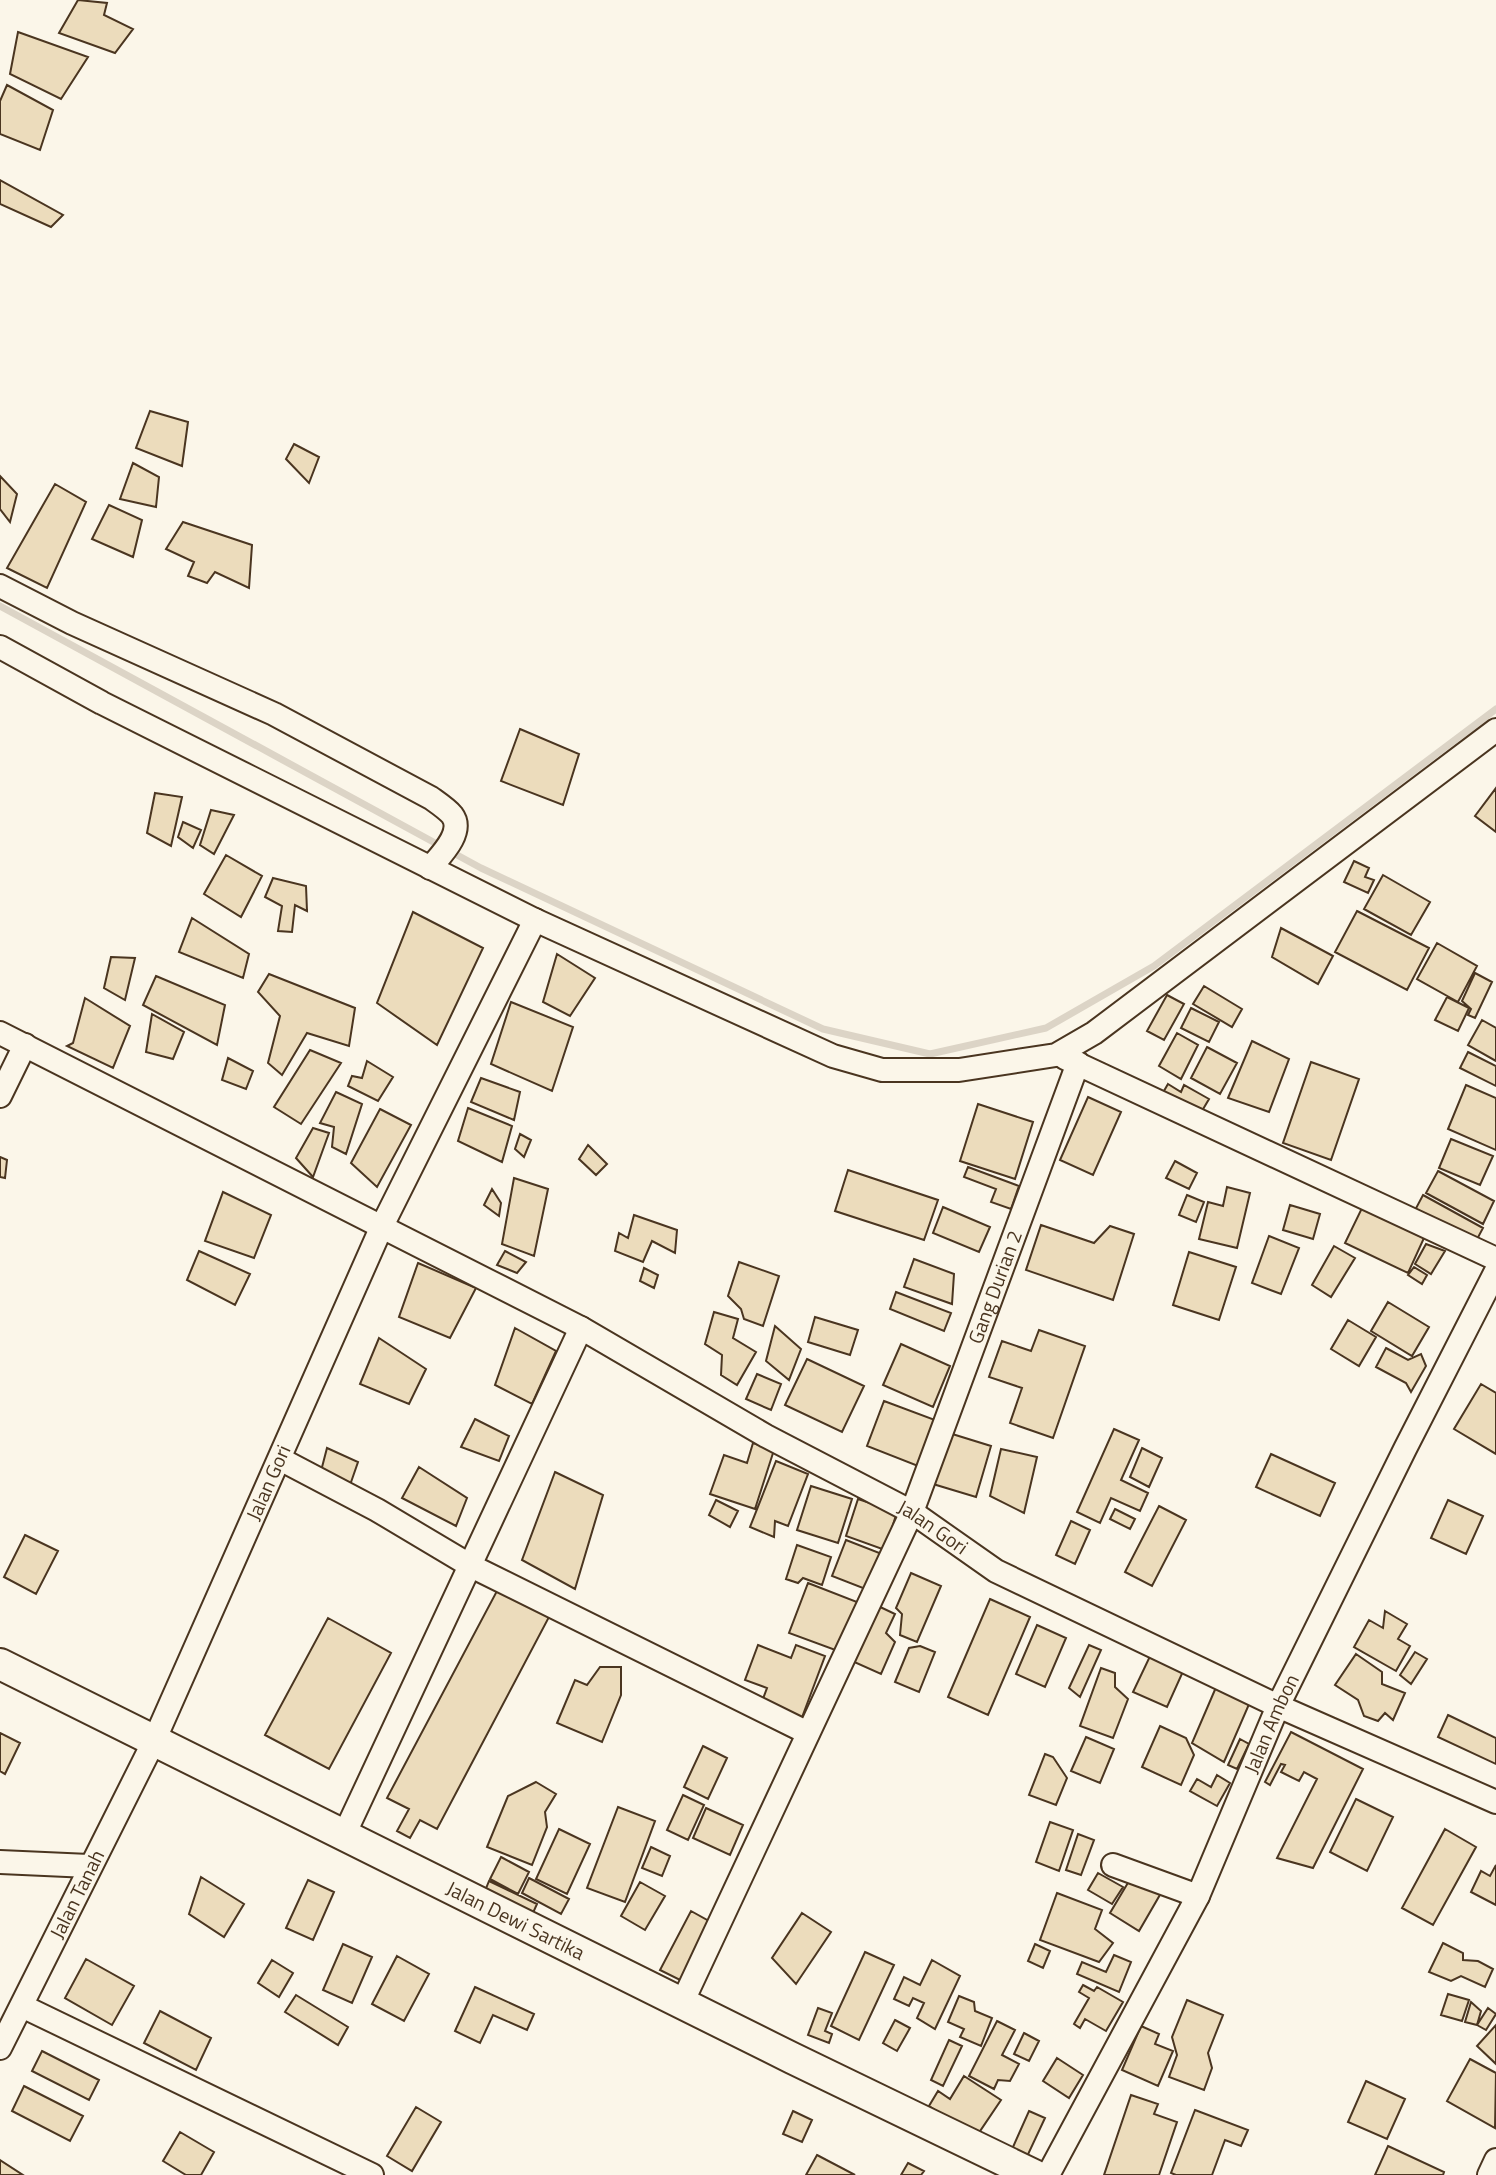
<svg xmlns="http://www.w3.org/2000/svg" width="1496" height="2175" viewBox="0 0 1496 2175" font-family="'Titillium Web',sans-serif">
	<rect width="100%" height="100%" fill="#fbf6e9"/>
	<g fill="none" stroke-linecap="round" stroke-linejoin="round">
		<!-- stream -->
		<path stroke="#dcd4c6" stroke-width="7" d="M0,606L481,868L823,1029L930,1054L1046,1028L1154,966L1496,709"/>
	</g>
	<!-- building -->
	<path fill="#ecdcbc" stroke="#4a3520" stroke-width="2" d="M78,0L107,3L104,15L133,29L115,53L59,33Z
		M18,32L88,57L61,99L10,74Z
		M7,85L53,110L40,150L0,134V101Z
		M0,180L63,215L51,227L0,204Z
		M150,411L188,422L182,466L136,448Z
		M294,444L319,457L309,483L286,459Z
		M133,463L159,477L156,507L120,499Z
		M0,476L17,494L10,522L0,509Z
		M55,484L86,502L47,588L7,568Z
		M109,505L142,520L133,557L92,539Z
		M183,522L252,545L249,588L215,572L207,583L188,576L194,562L166,549Z
		M520,729L579,754L563,805L501,781Z
		M1496,788V832L1475,816Z
		M155,793L182,797L171,846L147,833Z
		M211,810L234,815L214,854L200,845Z
		M183,822L201,830L193,848L178,837Z
		M226,855L262,876L241,917L204,894Z
		M1354,861L1369,868L1365,877L1374,880L1368,893L1344,882Z
		M1383,875L1430,902L1411,935L1364,909Z
		M273,878L306,886L307,911L295,905L292,932L278,931L282,906L265,897Z
		M1357,911L1429,948L1407,990L1335,952Z
		M413,912L483,948L437,1045L377,1003Z
		M192,918L249,954L243,978L179,952Z
		M1281,928L1333,956L1318,984L1272,957Z
		M1437,943L1477,966L1458,1002L1417,979Z
		M557,954L595,978L570,1016L543,1002Z
		M111,957L135,958L125,1000L104,988Z
		M1475,973L1492,982L1475,1018L1468,1015L1471,1009L1462,1001Z
		M269,974L355,1008L349,1046L307,1033L282,1075L268,1063L280,1016L258,992Z
		M156,976L225,1005L217,1045L143,1005Z
		M1204,986L1242,1009L1232,1027L1193,1004Z
		M1167,995L1184,1004L1164,1040L1147,1031Z
		M1447,997L1469,1008L1458,1031L1435,1020Z
		M85,998L130,1026L113,1068L67,1046L73,1043Z
		M511,1002L573,1027L552,1091L491,1064Z
		M1191,1008L1219,1022L1209,1042L1181,1028Z
		M152,1014L184,1032L173,1059L146,1052Z
		M1482,1020L1496,1028V1061L1468,1045Z
		M1177,1033L1198,1045L1181,1079L1159,1066Z
		M1252,1041L1289,1059L1269,1112L1228,1098Z
		M1207,1047L1237,1063L1220,1094L1191,1078Z
		M310,1050L341,1063L301,1124L274,1107Z
		M1468,1052L1496,1066V1086L1460,1068Z
		M228,1058L253,1071L246,1089L222,1080Z
		M367,1061L393,1077L378,1101L348,1086L352,1076L362,1078Z
		M1311,1062L1359,1079L1331,1160L1283,1143Z
		M481,1078L520,1092L514,1120L471,1102Z
		M1168,1084L1181,1092L1184,1085L1209,1099L1199,1116L1161,1096Z
		M1466,1085L1496,1098V1150L1448,1129Z
		M336,1092L362,1104L346,1154L332,1147L334,1127L320,1123Z
		M1088,1097L1121,1112L1093,1175L1060,1160Z
		M978,1104L1033,1122L1015,1179L960,1161Z
		M468,1108L512,1126L502,1162L458,1141Z
		M380,1109L411,1125L377,1187L351,1163Z
		M313,1128L329,1133L313,1177L296,1158Z
		M520,1134L531,1140L524,1157L515,1149Z
		M1451,1139L1493,1156L1480,1185L1439,1168Z
		M588,1145L607,1164L596,1175L579,1159Z
		M0,1157L7,1160L5,1178L0,1177Z
		M1175,1161L1197,1173L1189,1189L1166,1178Z
		M968,1167L1019,1186L1011,1209L991,1202L996,1189L964,1177Z
		M848,1170L938,1200L924,1240L835,1211Z
		M1438,1171L1494,1201L1483,1224L1426,1193Z
		M514,1178L548,1189L534,1256L502,1244Z
		M1227,1187L1250,1193L1237,1248L1199,1239L1208,1202L1223,1206Z
		M492,1189L501,1203L499,1216L484,1205Z
		M223,1192L271,1215L254,1258L205,1241Z
		M1187,1195L1204,1202L1196,1222L1179,1215Z
		M1423,1195L1483,1228L1474,1245L1414,1212Z
		M1290,1205L1320,1214L1313,1239L1283,1230Z
		M943,1207L990,1227L979,1252L933,1233Z
		M1362,1208L1424,1238L1408,1273L1345,1243Z
		M634,1215L677,1230L675,1253L652,1241L643,1262L615,1251L619,1233L628,1238Z
		M1041,1225L1094,1243L1110,1226L1134,1234L1113,1300L1026,1270Z
		M1269,1236L1299,1248L1281,1294L1252,1283Z
		M1426,1244L1445,1251L1431,1274L1415,1264Z
		M1334,1246L1355,1258L1331,1297L1312,1285Z
		M199,1251L250,1274L235,1305L187,1280Z
		M505,1251L526,1262L517,1273L497,1265Z
		M1189,1252L1236,1267L1219,1320L1173,1305Z
		M914,1259L954,1274L952,1304L904,1287Z
		M739,1262L779,1276L763,1326L744,1319L741,1309L728,1296Z
		M418,1263L476,1288L450,1338L399,1317Z
		M1414,1267L1427,1275L1422,1284L1408,1275Z
		M644,1268L658,1275L654,1288L640,1281Z
		M896,1292L951,1313L944,1331L890,1309Z
		M1388,1302L1429,1327L1412,1356L1371,1331Z
		M714,1312L738,1319L733,1338L756,1352L737,1385L721,1375L722,1355L705,1344Z
		M815,1317L858,1330L850,1355L808,1342Z
		M1348,1320L1376,1337L1359,1366L1331,1349Z
		M775,1326L801,1349L789,1380L766,1361Z
		M515,1328L556,1351L532,1404L495,1385Z
		M1039,1330L1085,1346L1053,1438L1010,1423L1022,1388L989,1377L1002,1341L1031,1351Z
		M379,1338L426,1369L409,1404L360,1384Z
		M901,1344L950,1366L933,1407L883,1385Z
		M1386,1348L1408,1360L1421,1354L1426,1366L1411,1392L1406,1383L1376,1367Z
		M807,1359L864,1386L842,1432L785,1405Z
		M757,1374L781,1384L771,1410L746,1399Z
		M1481,1384L1496,1393V1454L1454,1429Z
		M884,1401L935,1420L918,1466L867,1446Z
		M475,1419L509,1436L499,1461L461,1447Z
		M1114,1429L1139,1440L1121,1480L1148,1493L1140,1511L1111,1498L1100,1523L1077,1512Z
		M949,1433L991,1446L976,1497L933,1484Z
		M753,1443L774,1450L755,1509L710,1494L724,1455L747,1463Z
		M327,1448L358,1462L349,1488L320,1475Z
		M1142,1448L1162,1458L1149,1487L1130,1477Z
		M1001,1449L1037,1457L1024,1513L990,1496Z
		M1271,1454L1335,1483L1320,1516L1256,1487Z
		M776,1461L808,1474L788,1526L775,1521L774,1537L750,1527Z
		M419,1467L467,1498L456,1526L402,1498Z
		M555,1472L603,1495L575,1589L522,1560Z
		M811,1486L852,1499L838,1543L797,1530Z
		M858,1499L897,1512L885,1550L846,1536Z
		M716,1500L738,1511L730,1527L709,1515Z
		M1448,1500L1483,1516L1466,1554L1431,1538Z
		M1159,1506L1186,1520L1152,1586L1125,1572Z
		M1115,1509L1135,1519L1130,1529L1110,1519Z
		M1071,1521L1090,1530L1075,1564L1056,1555Z
		M25,1535L58,1551L36,1594L4,1577Z
		M846,1540L882,1554L868,1590L832,1576Z
		M797,1545L831,1557L822,1585L803,1578L798,1583L786,1579Z
		M911,1573L941,1586L917,1642L900,1635L902,1614L896,1608Z
		M808,1583L857,1602L838,1651L789,1633Z
		M498,1589L549,1617L437,1829L420,1820L410,1838L397,1831L409,1809L387,1798Z
		M990,1599L1030,1617L988,1715L948,1697Z
		M876,1605L895,1614L886,1633L895,1642L881,1674L852,1661Z
		M1385,1611L1407,1624L1398,1639L1410,1646L1396,1671L1354,1647L1369,1620L1383,1628Z
		M328,1618L391,1653L329,1769L265,1735Z
		M1037,1625L1066,1638L1045,1687L1016,1674Z
		M758,1645L791,1658L796,1645L825,1656L801,1720L761,1704L767,1688L745,1680Z
		M1089,1645L1101,1650L1080,1697L1069,1688Z
		M920,1646L935,1652L919,1692L895,1682L909,1648Z
		M1152,1652L1185,1667L1167,1707L1133,1692Z
		M1415,1652L1427,1659L1411,1684L1400,1675Z
		M1356,1654L1382,1672V1684L1405,1693L1393,1720L1385,1713L1378,1721L1364,1716L1358,1700L1335,1685Z
		M600,1667H621V1695L602,1742L557,1723L575,1680L587,1685Z
		M1101,1668L1115,1673V1687L1128,1699L1113,1738L1080,1726Z
		M1217,1685L1250,1702L1224,1762L1192,1743Z
		M1448,1715L1496,1738V1764L1438,1737Z
		M1160,1726L1186,1738L1194,1755L1181,1785L1142,1767Z
		M1291,1732L1363,1769L1313,1868L1277,1858L1317,1779L1304,1772L1299,1781L1281,1772L1285,1765L1281,1764L1270,1785L1265,1782Z
		M0,1733L20,1743L5,1774L0,1771Z
		M1086,1737L1114,1749L1100,1783L1071,1771Z
		M1240,1739L1249,1744L1237,1769L1228,1765Z
		M703,1746L727,1758L708,1799L684,1787Z
		M1045,1754L1053,1757L1067,1778L1056,1805L1029,1795Z
		M1217,1775L1230,1783L1217,1806L1190,1791L1197,1779L1211,1787Z
		M536,1782L556,1794L545,1812L547,1827L532,1865L487,1847L508,1796Z
		M683,1795L704,1805L688,1840L667,1830Z
		M1356,1799L1393,1817L1367,1871L1330,1852Z
		M618,1807L655,1821L625,1902L587,1888Z
		M706,1808L743,1825L730,1855L693,1838Z
		M1050,1822L1073,1830L1059,1871L1036,1862Z
		M559,1829L590,1844L567,1894L536,1879Z
		M1445,1829L1476,1847L1433,1925L1402,1908Z
		M1078,1834L1094,1840L1081,1875L1066,1870Z
		M651,1847L670,1856L662,1876L642,1868Z
		M501,1857L529,1872L518,1894L490,1879Z
		M1496,1865V1905L1471,1892L1481,1871L1490,1876Z
		M1098,1873L1123,1887L1112,1904L1088,1890Z
		M1132,1876L1161,1893L1139,1931L1110,1913Z
		M201,1877L244,1904L224,1937L189,1914Z
		M529,1878L569,1899L561,1914L522,1893Z
		M308,1880L334,1892L313,1940L286,1928Z
		M489,1881L537,1904L528,1924L485,1891Z
		M640,1882L665,1896L645,1930L621,1916Z
		M1057,1893L1102,1910L1095,1929L1113,1943L1099,1962L1040,1940Z
		M691,1911L716,1925L686,1983L660,1970Z
		M802,1913L831,1932L796,1984L772,1958Z
		M1443,1943L1463,1953V1960L1478,1961L1493,1969L1485,1987L1461,1976L1451,1981L1429,1972Z
		M343,1944L372,1957L352,2003L323,1990Z
		M1035,1944L1050,1951L1043,1968L1028,1961Z
		M865,1952L894,1965L859,2040L831,2026Z
		M1114,1955L1131,1962L1119,1992L1077,1974L1082,1962L1106,1972Z
		M397,1956L429,1974L404,2021L372,2004Z
		M86,1959L134,1986L112,2025L65,1998Z
		M272,1960L293,1973L279,1997L258,1983Z
		M932,1960L960,1976L935,2029L917,2018L924,2003L913,1998L909,2006L894,1999L904,1977L920,1985Z
		M1083,1985L1094,1991L1097,1987L1123,2002L1106,2031L1085,2019L1080,2028L1074,2024L1089,1998L1079,1992Z
		M475,1987L534,2014L527,2030L493,2015L480,2043L455,2031Z
		M1448,1994L1469,2000L1462,2021L1441,2015Z
		M296,1995L348,2027L338,2045L285,2012Z
		M959,1996L974,2002L975,2011L992,2018L981,2046L960,2037L964,2029L948,2022Z
		M1187,2000L1223,2015L1208,2053L1212,2068L1204,2090L1169,2077L1177,2055L1172,2037Z
		M1471,2002L1481,2011L1477,2025L1465,2022Z
		M818,2008L832,2013L825,2031L832,2034L829,2043L808,2035Z
		M1488,2008L1496,2014L1486,2030L1477,2025Z
		M160,2011L211,2038L196,2070L144,2043Z
		M895,2020L910,2028L897,2051L883,2043Z
		M997,2021L1015,2030L1002,2055L1019,2064L1010,2081L998,2080L994,2089L969,2076Z
		M1496,2025V2064L1477,2046Z
		M1141,2026L1159,2034L1155,2044L1173,2051L1158,2086L1122,2070Z
		M1024,2033L1039,2041L1029,2061L1014,2054Z
		M949,2040L962,2046L943,2086L931,2080Z
		M42,2051L99,2080L89,2100L32,2071Z
		M1057,2058L1083,2075L1069,2098L1043,2081Z
		M1470,2059L1496,2073L1495,2128L1447,2101Z
		M964,2076L1001,2100L976,2137L929,2106L938,2091L950,2099Z
		M1366,2081L1405,2099L1387,2139L1348,2122Z
		M24,2086L83,2116L70,2141L12,2111Z
		M1131,2095L1158,2104L1154,2114L1177,2122L1159,2175H1104Z
		M416,2107L441,2122L412,2171L387,2156Z
		M1195,2110L1248,2130L1241,2146L1225,2140L1212,2175H1176L1171,2173Z
		M793,2111L812,2120L802,2142L783,2134Z
		M1029,2111L1045,2118L1024,2163L1009,2156Z
		M180,2132L214,2152L201,2175H186L163,2161Z
		M1388,2146L1444,2172L1443,2175H1375Z
		M817,2155L855,2175H806Z
		M0,2160L23,2175H0Z
		M908,2163L924,2171L921,2175H901Z"/>
	<g fill="none" stroke-linecap="round" stroke-linejoin="round">
		<!-- street casing -->
		<g stroke="#4a3520" stroke-width="26">
			<g id="street">
				<path d="M0,586L72,623L274,714L431,798C438,803 447,809 452,815C465,832 440,856 430,868"/>
				<path d="M0,647L102,703L535,920L833,1056L882,1070H959L1056,1055L1094,1033L1496,730"/>
				<path id="s1" d="M0,1033L581,1328L766,1436L912,1512L996,1571L1278,1706L1496,1802"/>
				<path d="M1065,1058L1496,1259"/>
				<path d="M0,1096L25,1045"/>
				<path d="M280,1459L377,1510L471,1566L808,1733"/>
				<path d="M344,1835L581,1328"/>
				<path d="M0,1862L89,1866"/>
				<path d="M1113,1865L1198,1896"/>
				<path id="s2" d="M682,2003L912,1512L1078,1063"/>
				<path d="M22,2006L372,2175"/>
				<path id="s3" d="M0,2048L154,1741L382,1226L535,920"/>
				<path id="s4" d="M1048,2175L1198,1896L1278,1706L1405,1449L1496,1271"/>
				<path d="M1489,2175L1496,2160"/>
			</g>
		</g>
		<!-- secondary casing -->
		<g stroke="#4a3520" stroke-width="34">
			<g id="secondary">
				<path id="s5" d="M0,1664L792,2058L1034,2175"/>
			</g>
		</g>
		<!-- street -->
		<use href="#street" stroke="#fbf6e9" stroke-width="22"/>
		<!-- secondary -->
		<use href="#secondary" stroke="#fbf6e9" stroke-width="30"/>
	</g>
	<g text-anchor="middle" stroke-width="6" stroke-linejoin="round" paint-order="stroke">
		<!-- street labels -->
		<g font-size="20" fill="#4a3520" stroke="#fbf6e9">
			<text dy="7" stroke="none"><textPath href="#s2" startOffset="782">Gang Durian 2</textPath></text>
			<text dy="7" stroke="none"><textPath href="#s3" startOffset="626">Jalan Gori</textPath></text>
			<text dy="7" stroke="none"><textPath href="#s1" startOffset="1056">Jalan Gori</textPath></text>
			<text dy="7" stroke="none"><textPath href="#s4" startOffset="504">Jalan Ambon</textPath></text>
			<text dy="7" stroke="none"><textPath href="#s3" startOffset="172">Jalan Tanah</textPath></text>
			<text dy="7" stroke="none"><textPath href="#s5" startOffset="576">Jalan Dewi Sartika</textPath></text>
		</g>
	</g>
</svg>
